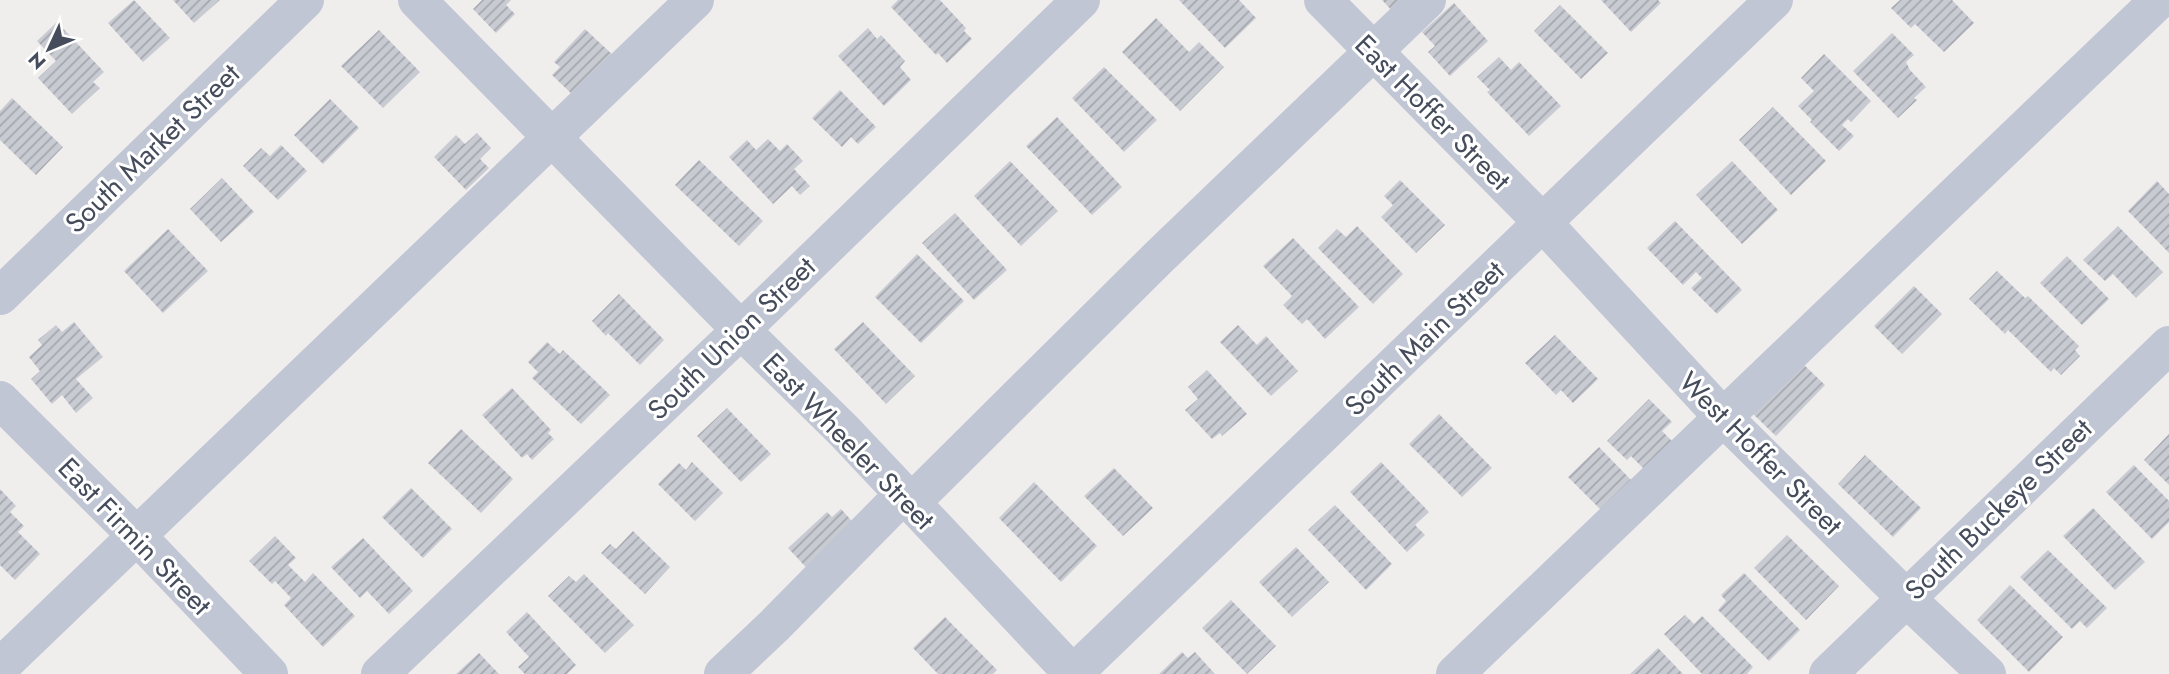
<svg xmlns="http://www.w3.org/2000/svg" width="2169" height="674" viewBox="0 0 2169 674" font-family="Jost,sans-serif">
	<defs>
		<pattern id="building-hatch" width="6" height="6" patternUnits="userSpaceOnUse" patternTransform="scale(1.75)"><rect width="6" height="6" fill="#c9cbd3"/><path d="M-1 1l2-2M0 6l6-6M5 7l2-2" fill="none" stroke="#a5a7ae"/></pattern>
	</defs>
	<rect width="100%" height="100%" fill="#f0eded"/>
	<!-- building -->
	<path fill="url(#building-hatch)" d="M134,0L170,38L143,62L108,23Z
		M173,0H220L194,23Z
		M482,0H511L506,5L515,14L496,33L473,9Z
		M898,0H940L966,28L964,31L972,39L947,63L938,53L936,55L891,7Z
		M1179,0H1239L1256,18L1225,48Z
		M1382,0H1414L1397,16Z
		M1601,0H1658L1661,3L1631,32Z
		M1900,0H1952L1974,23L1944,52L1915,24L1911,28L1891,8Z
		M1454,3L1488,41L1450,76L1428,52L1435,46L1422,32Z
		M1560,5L1608,53L1581,79L1534,31Z
		M1156,18L1189,52L1199,42L1224,67L1180,111L1122,52Z
		M57,22L104,72L93,82L100,88L72,114L38,78L56,61L37,41Z
		M868,28L877,39L881,35L905,61L900,67L911,80L884,106L838,56Z
		M585,29L615,57L576,98L552,75L560,67L554,62Z
		M379,30L420,72L383,108L341,66Z
		M1892,33L1914,55L1906,62L1910,70L1926,87L1914,98L1917,100L1898,118L1853,71Z
		M1824,54L1871,101L1851,122L1848,119L1842,125L1854,136L1839,151L1810,122L1812,120L1798,106L1814,91L1801,78Z
		M1499,57L1511,70L1519,62L1561,106L1529,136L1487,92L1490,90L1477,77Z
		M1104,67L1157,120L1124,152L1072,98Z
		M840,90L876,127L858,144L851,137L842,147L812,118Z
		M12,98L63,147L36,175L0,140V111Z
		M330,99L359,128L323,164L294,135Z
		M1773,107L1826,161L1791,195L1739,140Z
		M1057,117L1122,187L1092,215L1026,146Z
		M477,133L491,148L480,159L489,168L466,190L434,157L456,135L465,144Z
		M768,139L780,151L787,144L803,161L794,169L810,186L800,195L792,186L773,204L729,157L747,140L756,150Z
		M281,145L307,171L278,200L243,166L261,148L270,156Z
		M699,160L763,221L739,246L675,185Z
		M1010,161L1058,211L1021,246L974,196Z
		M1732,161L1778,210L1742,244L1696,195Z
		M222,178L254,212L221,242L190,209Z
		M1400,180L1445,225L1416,253L1381,217L1393,205L1384,196Z
		M2157,181L2169,194V253L2128,211Z
		M955,213L1007,270L974,300L922,243Z
		M1675,221L1742,290L1717,314L1691,288L1702,278L1696,272L1683,285L1647,248Z
		M1357,226L1403,274L1373,304L1318,248L1337,229L1346,237Z
		M2118,226L2163,272L2136,298L2113,274L2105,281L2083,260Z
		M168,229L208,271L163,313L124,271Z
		M1293,238L1359,307L1325,339L1307,319L1302,324L1283,305L1292,296L1263,266Z
		M917,254L964,301L921,343L875,297Z
		M2067,256L2109,299L2082,325L2040,283Z
		M1997,271L2025,298L2028,296L2079,346L2075,350L2080,356L2061,375L2054,368L2051,372L2008,330L2005,334L1969,299Z
		M1914,286L1942,314L1902,354L1874,326Z
		M619,294L664,340L640,365L608,333L606,336L592,321Z
		M74,322L103,357L76,379L93,398L76,413L62,395L52,404L31,379L40,371L29,357L42,345L38,340L56,325L62,332Z
		M863,322L915,376L886,404L834,349Z
		M1238,325L1257,345L1266,336L1298,371L1271,396L1220,342Z
		M1555,335L1598,379L1573,403L1561,390L1556,395L1525,363Z
		M547,342L560,354L563,350L610,395L581,424L532,378L538,372L528,362Z
		M1800,361L1825,385L1776,436L1751,412Z
		M1207,370L1247,414L1222,436L1220,433L1212,439L1185,410L1198,399L1188,387Z
		M512,388L551,430L548,433L554,439L532,460L527,454L522,458L482,415Z
		M1649,399L1672,422L1662,431L1676,445L1648,473L1631,456L1627,460L1607,441Z
		M727,408L771,454L741,482L697,436Z
		M1439,414L1492,468L1462,497L1409,444Z
		M461,429L513,479L481,513L428,463Z
		M2169,434V485L2144,460Z
		M1599,447L1635,484L1605,514L1568,477Z
		M1865,455L1921,508L1893,537L1838,484Z
		M692,462L723,493L695,521L658,484L679,463L686,470Z
		M1381,462L1429,512L1415,525L1425,535L1407,552L1350,492Z
		M2134,465L2169,501V522L2152,539L2106,492Z
		M1114,468L1153,508L1123,536L1084,496Z
		M1034,482L1097,546L1061,582L999,518Z
		M411,488L452,529L423,558L382,517Z
		M0,489L16,506L10,512L24,526L18,532L40,554L15,580L0,565Z
		M1335,505L1392,564L1366,590L1308,530Z
		M2093,508L2145,562L2115,590L2063,536Z
		M841,509L859,529L815,577L788,548L827,512L832,517Z
		M633,531L670,567L645,594L601,553L610,544L616,549Z
		M1787,535L1839,586L1806,620L1754,568Z
		M275,536L296,558L288,565L305,582L313,573L355,616L323,647L284,605L291,598L275,581L272,584L249,561Z
		M363,538L413,591L389,614L367,591L360,598L331,567Z
		M1296,547L1329,582L1292,617L1259,582Z
		M2048,550L2107,608L2087,628L2080,621L2072,629L2020,577Z
		M1744,573L1800,630L1769,661L1718,610L1726,601L1721,595Z
		M584,574L634,625L605,653L548,596L569,576L576,582Z
		M2010,585L2063,637L2029,672L1977,620Z
		M1231,600L1276,646L1247,674L1202,628Z
		M527,612L576,665L567,674H525L518,667L529,657L506,632Z
		M1685,615L1694,624L1702,616L1753,667L1747,674H1702L1664,634Z
		M945,617L997,670L993,674H938L913,648Z
		M1658,648L1683,674H1630Z
		M1182,652L1188,658L1195,652L1215,674H1159Z
		M479,653L499,674H456Z"/>
	<g fill="none" stroke-linecap="round" stroke-linejoin="round">
		<!-- minor -->
		<path stroke="#c0c6d3" stroke-width="38" d="M417,0L741,330L844,431L1073,674
			M1323,0L1544,224L1722,416L1906,598L1987,674
			M0,296L305,0
			M0,400L137,536L269,674
			M911,503L1159,257L1427,0
			M0,667L695,0
			M380,674L741,330L1081,0
			M723,674L775,625L903,495
			M1073,674L1774,0
			M1455,674L2159,0
			M1828,674L2169,345"/>
	</g>
	<g text-anchor="middle" stroke-width="6" stroke-linejoin="round" paint-order="stroke">
		<!-- street labels -->
		<g font-size="28" fill="#454c5b" stroke="#fff">
			<text transform="translate(1433 112) rotate(45)" y="10">East Hoffer Street</text>
			<text transform="translate(152 148) rotate(-44)" y="10">South Market Street</text>
			<text transform="translate(731 338) rotate(-44)" y="10">South Union Street</text>
			<text transform="translate(1424 338) rotate(-44)" y="10">South Main Street</text>
			<text transform="translate(849 441) rotate(46)" y="10">East Wheeler Street</text>
			<text transform="translate(1761 453) rotate(45)" y="10">West Hoffer Street</text>
			<text transform="translate(1998 509) rotate(-44)" y="10">South Buckeye Street</text>
			<text transform="translate(135 536) rotate(46)" y="10">East Firmin Street</text>
		</g>
	</g>
	<!-- north arrow -->
	<g transform="translate(49 49) rotate(226)" stroke="#ffffff" stroke-width="5" paint-order="stroke">
	<path d="M0-5L12 26L0 18L-12 26Z" fill="#454c5b"/>
	<text y="-10" font-size="19" font-weight="bold" text-anchor="middle" fill="#454c5b">N</text>
	</g>
</svg>
